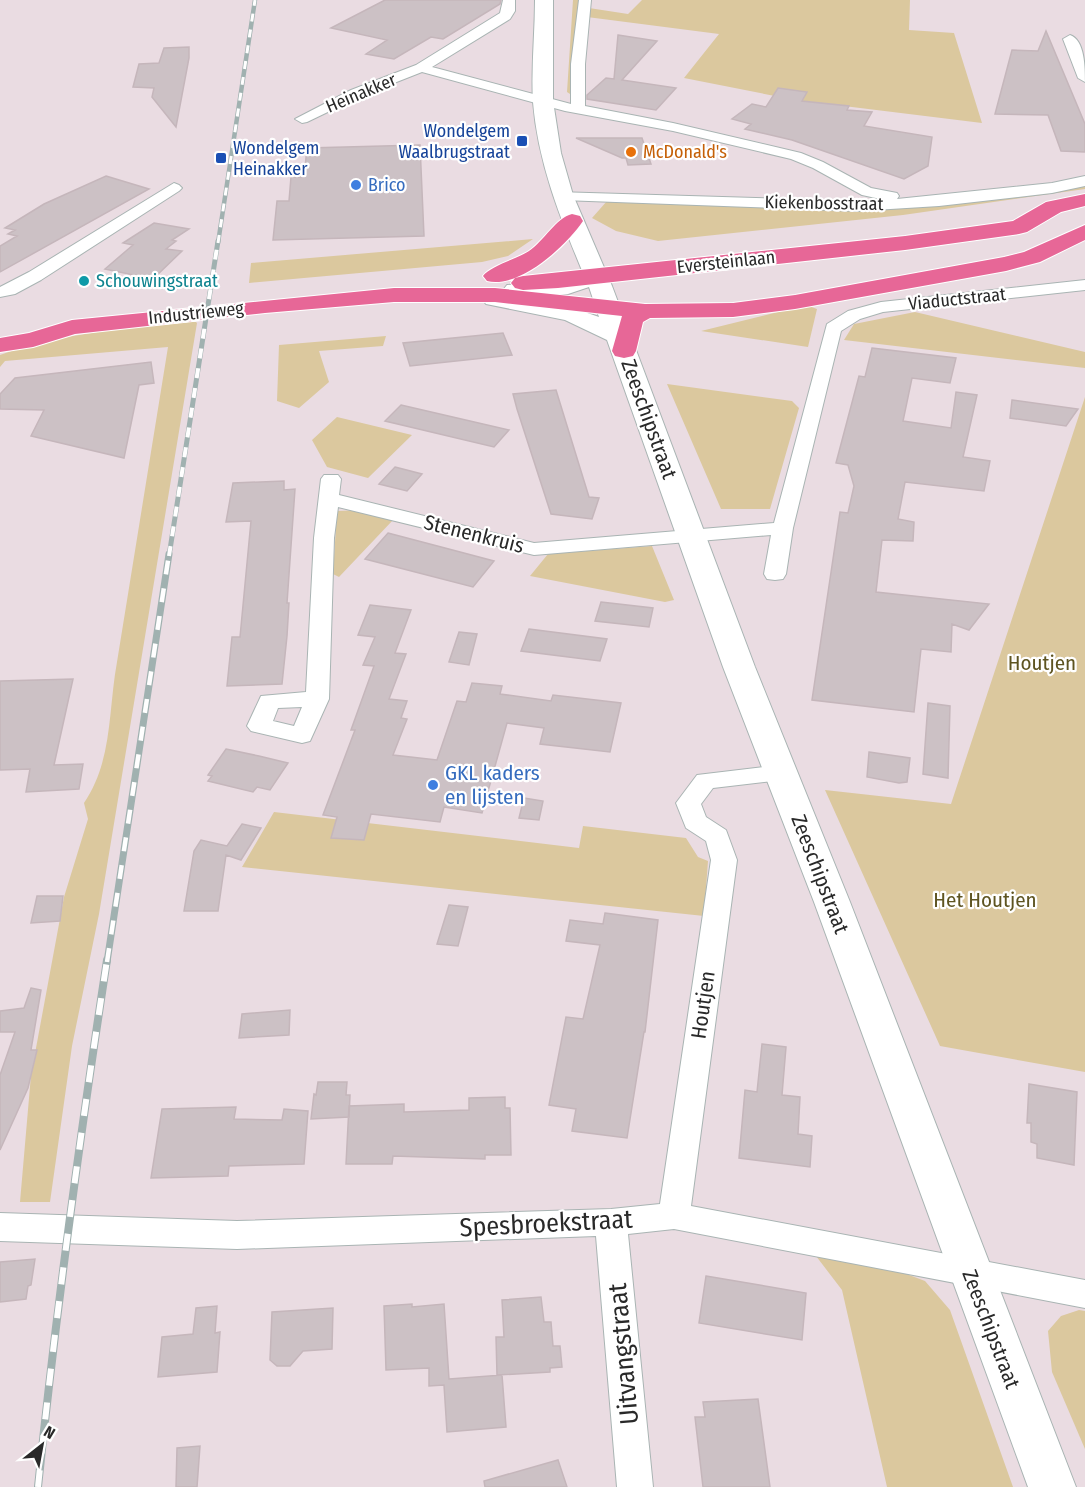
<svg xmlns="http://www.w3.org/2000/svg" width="1085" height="1487" viewBox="0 0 1085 1487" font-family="'Fira Sans Condensed',sans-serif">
	<rect width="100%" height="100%" fill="#eadce2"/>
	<!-- green -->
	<path fill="#dbc89e" d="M573,0H581L570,94L567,92Z
		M642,0H910L909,30L954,33L982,123L795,100L684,78L719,34L587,17L589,8L628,14Z
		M1085,184V189L903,215L658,241L616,231L592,218L607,201L857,210Z
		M533,239L508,256L482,262L249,283L251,263Z
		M806,305L817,309L808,347L701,331Z
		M915,312L1085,352V368L844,340L854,324Z
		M194,320L197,323L99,914L72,1046L50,1202H20L31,1075L64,897L88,819L84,803C113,760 108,711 117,662C134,557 151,452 168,347L5,361L0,367V355C62,333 129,328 194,320Z
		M386,336L383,346L319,351L329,382L299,408L277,401L279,345Z
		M667,384L792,401L799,408L770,509H721Z
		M1085,397V1072L940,1046L825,790L951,804Z
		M337,417L412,435L368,478L327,467L312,440Z
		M364,510L393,520L339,577L333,574L337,511Z
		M652,546L674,600L665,602L530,576L548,554Z
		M274,812L579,848L583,826L686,838L698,857L708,861L704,916L242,867Z
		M816,1256L896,1270L925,1281L950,1310L1013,1487H887L842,1290Z
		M1079,1310L1085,1311V1449L1052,1372L1048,1331L1061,1316Z"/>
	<!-- building -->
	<path fill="#ccc1c5" stroke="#c5b6bb" stroke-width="1.5" d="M385,0H501L500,4L443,39L431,37L394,59L366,54L387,40L331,28Z
		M1046,31L1085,124V152L1061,151L1048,115L995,114L1012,50L1038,51Z
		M618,35L657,41L622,80L676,88L656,110L587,99V95L606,78L614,79Z
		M189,47V58L176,127L152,97L154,88L133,87L139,64L159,63L164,48Z
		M778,88L807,92L802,101L849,106L847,110L872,112L864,126L932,137L928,166L904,179L792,140L745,129L751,124L732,119L752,104L766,107Z
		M576,138H642L651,164L628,165L626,158H622Z
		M420,145L424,236L273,240L277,201H289L291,177H304L307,148Z
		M106,176L149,189L0,272V246L17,236L8,234L15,230L5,228L44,204Z
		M154,223L189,229L172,240L176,241L166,249L182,251L153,279L105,269L133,245L123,243Z
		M503,333L512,355L410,366L403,343Z
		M872,348L956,358L950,383L912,378L903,421L951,428L956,392L977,395L963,457L990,461L984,491L905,482L898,519L914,522L913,541L882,540L876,592L989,604L969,630L952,624L951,652L921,649L914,712L812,700L840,512L848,513L854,486L848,465L836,463L859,376L865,377Z
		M151,362L154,383L139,385L124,458L31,436L44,410L0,409V394L15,378Z
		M556,390L589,497L599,498L592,519L551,514L517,409L513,394Z
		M1012,400L1078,409L1066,426L1010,418Z
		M401,405L509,430L494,447L385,421Z
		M395,467L422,474L407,491L379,484Z
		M284,481V490L295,489L287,603H289L287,636L282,684L227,686L232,637H240L251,521L226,522L233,483Z
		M388,533L445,548L494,561L473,587L365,559Z
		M601,602L653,608L649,627L595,621Z
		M370,605L411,610L395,653L406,654L389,699L407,701L401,718L407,719L393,755L437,760L457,701L466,702L472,683L502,686L500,694L551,701L553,695L621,703L610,752L540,744L544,728L507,723L482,813L444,807L440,822L371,814L364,840L331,838L337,817L323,815L355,730H351L374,666L363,665L375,637L358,635Z
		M529,629L607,639L600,661L521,651Z
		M459,632L477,634L469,665L449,662Z
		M73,679L54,765L83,764L79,789L26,792L30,769L0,770V681Z
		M928,703L950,706L948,778L923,774Z
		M226,749L259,756L288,763L270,790L257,787L253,792L208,781L212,776L208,775Z
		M869,752L910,758L907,782L899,783L867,777Z
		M524,798L543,801L539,820L519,818Z
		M242,824L261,828L241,860L226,855L218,911H184L194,851L201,840L227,846Z
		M37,896H63L60,921L31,923Z
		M449,905L468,907L458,946L437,944Z
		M605,913L658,920L645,1032H644L627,1138L572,1131L576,1109L549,1105L566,1017L583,1019L600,945L566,941L570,920L603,924Z
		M31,988L41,990L31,1050H37L28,1088L0,1150V1075L15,1032H0V1011L24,1008Z
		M290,1010L289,1035L239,1038L242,1014Z
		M762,1044L786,1047L782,1095L800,1097L798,1134L812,1136L810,1167L739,1158L745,1090L757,1092Z
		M318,1082H347L346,1095H350L349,1117L311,1119L314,1094L316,1095Z
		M1029,1084L1077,1092L1074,1165L1037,1158V1144L1031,1142V1123H1027Z
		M505,1097V1108H510L511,1155H485V1159L393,1156L392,1164H346L349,1106L404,1104V1112L469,1110V1098Z
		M236,1107L234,1119L282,1120L284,1109L308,1111L304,1164L229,1166L228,1176L151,1178L162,1109Z
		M35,1259L31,1285L28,1286L26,1299L0,1302V1262Z
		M706,1276L806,1293L802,1340L699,1323Z
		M541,1297L544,1322H551L553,1346H560L562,1367L550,1368V1372L497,1375L496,1337H504L502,1300Z
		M412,1304V1307L444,1304L449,1379L502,1375L506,1427L447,1432L444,1385L429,1386V1368L386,1370L384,1306Z
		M217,1306L215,1333L220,1332L217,1372L158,1377L162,1337L193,1334L196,1308Z
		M333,1308L332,1349L303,1351L290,1366H277L270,1360L272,1312Z
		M758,1399L770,1487H703L695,1417H705L703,1402Z
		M200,1446L197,1487H176L177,1448Z
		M558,1460L567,1487H485L484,1481Z"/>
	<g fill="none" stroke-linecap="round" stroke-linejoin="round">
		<!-- minor casing -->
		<g stroke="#a9b4b3" stroke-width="2">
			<path id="minor" d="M503,0H515V11L510,19L432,67L571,104V64L579,0H591L585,64V106L673,123L801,153L823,162L871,188L897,193L899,196L897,199L1052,183L1085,176V186L1052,193L939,206L858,211L562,200L556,198L554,195L556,192L858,201L885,200L862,195L813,168L791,159L673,131L565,111L422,72L361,96L307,122L302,123L295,119L351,90L416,65L500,13Z
				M1070,35C1085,40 1085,68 1085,82L1078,78L1063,39Z
				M174,183L179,185L182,188L179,191L41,280L15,294L0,297V287L29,272Z
				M1085,280V290L883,312L860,319L841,331L793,528L786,574L783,579L775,580L767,579L764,574L771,535L534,555L338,507L334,538L329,699L310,741L302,743L251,731L247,726L261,696L306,692L314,538L321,479L324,475H338L341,479L339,495L534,543L774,523L827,324L848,311L881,302ZM302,707L294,726L273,721L278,708Z
				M781,765L790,767L793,773L790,779L713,788L701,804L706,817L726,830L737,860L691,1206L1085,1280V1308L674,1229L628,1234L653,1487H617L596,1236L237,1249L0,1241V1213L237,1221L611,1209L660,1204L711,860L706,841L686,828L676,803L697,775Z"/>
		</g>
		<!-- secondary casing -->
		<g stroke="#a9b4b3" stroke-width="2">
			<path id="secondary" d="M535,0H553V101L561,153L573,195L612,286L755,667L850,902L1076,1487H1028L814,902L723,667L607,340L565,320L486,304L482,299L486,294L494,292L506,294L503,290L507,285L565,280L583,273C560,217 538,163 533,102C531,68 535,33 535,0ZM589,287L599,317L567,306L524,296L568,294Z"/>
		</g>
		<!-- trunk casing -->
		<g stroke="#fff" stroke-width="2">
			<path id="trunk" d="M1085,194V206L1061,212L1027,232L1019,234L905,250L558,288L523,290L515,288L511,283L515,278L523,276L905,236L1013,221L1046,202Z
				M572,214L580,216L583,221C566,246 520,289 487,281L483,276C490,266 517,259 529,251C544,241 556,218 572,214Z
				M1085,225V240L1040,262L1006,271L795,309L733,317L650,318L643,322L636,351L633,356L624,358L615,356L612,351L622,316L495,302H394L265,313L75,334L33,347L0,352V338L29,333L72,320L394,288H495L645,304L733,303L795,295L1004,257L1024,252Z"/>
		</g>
		<!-- minor -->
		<use href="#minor" fill="#fff" fill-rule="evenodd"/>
		<!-- secondary -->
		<use href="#secondary" fill="#fff" fill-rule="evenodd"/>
		<!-- trunk -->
		<use href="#trunk" fill="#e76797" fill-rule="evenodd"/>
		<!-- rail-far3 casing -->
		<g stroke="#a0b1b0" stroke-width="4.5">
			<path id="rail-far3" d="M218,243L255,0"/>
		</g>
		<!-- rail-far2 casing -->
		<g stroke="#a0b1b0" stroke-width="5">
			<path id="rail-far2" d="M169,556L218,241"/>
		</g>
		<!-- rail-far1 casing -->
		<g stroke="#a0b1b0" stroke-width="7">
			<path id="rail-far1" d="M107,962L169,554"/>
		</g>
		<!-- rail casing -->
		<g stroke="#a0b1b0" stroke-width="8">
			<path id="rail" d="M38,1487C56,1311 80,1136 107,960"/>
		</g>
		<!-- rail-far3 -->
		<use href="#rail-far3" stroke="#fff" stroke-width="3" stroke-dasharray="8" stroke-linecap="butt"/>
		<!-- rail-far2 -->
		<use href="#rail-far2" stroke="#fff" stroke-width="4" stroke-dasharray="10" stroke-linecap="butt"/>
		<!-- rail-far1 -->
		<use href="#rail-far1" stroke="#fff" stroke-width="4.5" stroke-dasharray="14" stroke-linecap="butt"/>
		<!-- rail -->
		<use href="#rail" stroke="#fff" stroke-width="6" stroke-dasharray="17" stroke-linecap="butt"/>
	</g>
	<!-- markers -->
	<g fill="#1a4fb4" stroke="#fff" stroke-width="2">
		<rect x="516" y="135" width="12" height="12" rx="3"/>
		<rect x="215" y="152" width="12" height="12" rx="3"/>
	</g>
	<circle fill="#e8710a" stroke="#fff" stroke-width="2" cx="631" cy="152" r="6"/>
	<g fill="#3f7fe0" stroke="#fff" stroke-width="2">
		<circle cx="356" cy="185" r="6"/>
		<circle cx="433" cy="785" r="6"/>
	</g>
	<circle fill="#0f9aa8" stroke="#fff" stroke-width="2" cx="84" cy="281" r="6"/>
	<g text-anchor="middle" stroke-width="4.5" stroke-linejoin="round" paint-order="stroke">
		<!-- far-street labels -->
		<g font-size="18" fill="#292929" stroke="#fff">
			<text transform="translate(361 93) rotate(-23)" y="6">Heinakker</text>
			<text transform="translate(824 203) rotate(1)" y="6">Kiekenbosstraat</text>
			<text transform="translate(726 262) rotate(-6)" y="6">Eversteinlaan</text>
			<text transform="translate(957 299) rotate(-6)" y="6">Viaductstraat</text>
			<text transform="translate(196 313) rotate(-6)" y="6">Industrieweg</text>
		</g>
		<!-- far-transit labels -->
		<g font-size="18" fill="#164399" stroke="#fff" text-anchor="end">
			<text x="510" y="137">Wondelgem<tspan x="510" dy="21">Waalbrugstraat</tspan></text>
			<text x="233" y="154" text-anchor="start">Wondelgem<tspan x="233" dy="21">Heinakker</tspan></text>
		</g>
		<!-- far-food labels -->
		<g font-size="18" fill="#c56008" stroke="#fff" text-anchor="start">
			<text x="643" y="158">McDonald's</text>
		</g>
		<!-- far-shop labels -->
		<g font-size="18" fill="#366cbe" stroke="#fff" text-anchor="start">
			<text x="368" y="191">Brico</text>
		</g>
		<!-- far-culture labels -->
		<g font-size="18" fill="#0d838f" stroke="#fff" text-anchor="start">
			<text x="96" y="287">Schouwingstraat</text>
		</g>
		<!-- street labels -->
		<g font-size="21" fill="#292929" stroke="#fff">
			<text transform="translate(649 419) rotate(70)" y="7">Zeeschipstraat</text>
			<text transform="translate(474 534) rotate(14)" y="7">Stenenkruis</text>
			<text transform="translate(820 874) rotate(69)" y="7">Zeeschipstraat</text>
			<text transform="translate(703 1005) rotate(-82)" y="7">Houtjen</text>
			<text transform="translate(991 1329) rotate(69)" y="7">Zeeschipstraat</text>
		</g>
		<!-- park labels -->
		<g font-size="21" fill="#5e5421" stroke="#fff">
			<text x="1042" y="670">Houtjen</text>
			<text x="985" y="907">Het Houtjen</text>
		</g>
		<!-- shop labels -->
		<g font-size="21" fill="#366cbe" stroke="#fff" text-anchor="start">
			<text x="445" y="780">GKL kaders<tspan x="445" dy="24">en lijsten</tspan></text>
		</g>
		<!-- near-street labels -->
		<g font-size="26" fill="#292929" stroke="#fff">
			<text transform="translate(546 1223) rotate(-3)" y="9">Spesbroekstraat</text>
			<text transform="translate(623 1354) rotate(-95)" y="9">Uitvangstraat</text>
		</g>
	</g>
	<!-- north arrow -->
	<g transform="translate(42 1445) rotate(31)" stroke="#ffffff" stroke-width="4.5" paint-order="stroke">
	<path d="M0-4.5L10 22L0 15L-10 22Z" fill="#292929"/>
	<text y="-9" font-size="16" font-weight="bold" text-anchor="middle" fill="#292929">N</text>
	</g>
</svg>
